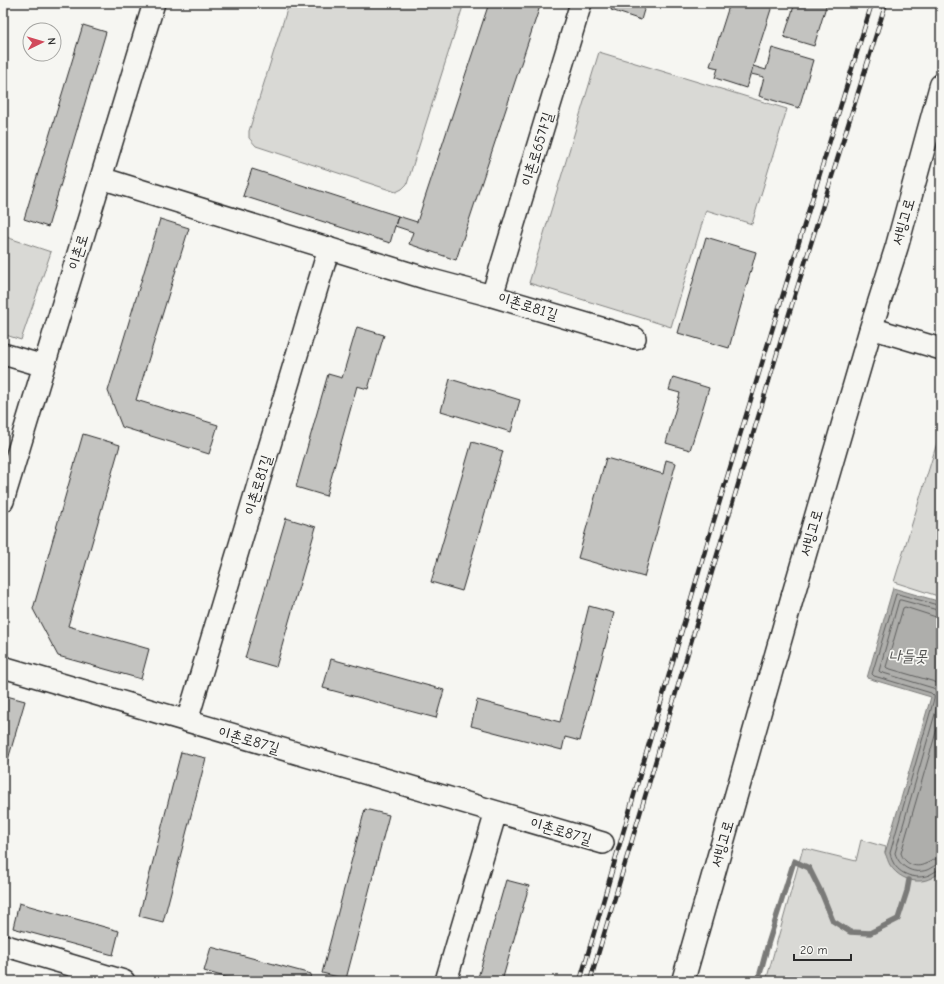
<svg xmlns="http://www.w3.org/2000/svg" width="944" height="984" viewBox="0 0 944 984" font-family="'Comic Neue','Poor Story',sans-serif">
	<rect width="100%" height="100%" fill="#f6f6f2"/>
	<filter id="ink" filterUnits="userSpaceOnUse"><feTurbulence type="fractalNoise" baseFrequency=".025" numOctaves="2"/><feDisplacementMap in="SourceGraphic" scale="8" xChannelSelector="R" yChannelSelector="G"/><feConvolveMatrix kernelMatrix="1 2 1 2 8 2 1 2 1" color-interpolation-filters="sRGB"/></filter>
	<g filter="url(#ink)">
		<!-- green -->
		<path fill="#d9d9d5" stroke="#828280" d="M289,3H464L407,184L402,189L396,192L256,146L249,138V131Z
			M599,52L787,109L752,224L706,210L671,327L529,283Z
			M3,236L51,252L21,340L3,334Z
			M941,430V597L894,582Z
			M861,840L886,847L885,853L909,880C923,881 929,880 941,872V981H766L803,848L856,861Z"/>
		<!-- water -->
		<path fill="#aeaeab" stroke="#7a7a78" d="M893,588L941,602V872C935,876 928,881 920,881C909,882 896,875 890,865C888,862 887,857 885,853L931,697L867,678Z"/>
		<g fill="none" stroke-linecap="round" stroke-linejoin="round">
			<!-- shore -->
			<path stroke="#5f5f5e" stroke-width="1" d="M941,606L898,594H896L872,674L874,676L931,693L934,696V699L890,853C891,856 891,859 893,862C899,875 917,880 929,875C934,873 936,870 941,869
				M941,611L901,600H899L879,671L880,672L933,688C938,691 940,695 939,700L895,853C899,866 912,875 927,870C932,868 935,864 941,864
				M941,617H936L905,607L903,608L886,667L887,668L935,682L941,686
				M941,715L901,853C904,863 915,869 925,864C931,862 934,858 941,858"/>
			<!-- stream -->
			<path stroke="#7a7a78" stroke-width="5.5" d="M758,981L768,944L794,861L809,868L822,894L833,921L850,932L870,933L898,919L907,891L909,880"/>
		</g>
		<!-- building -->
		<path fill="#c3c3c0" stroke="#2b2b2b" d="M489,3H541L456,260L409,244L413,232L395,226L398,216L417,222Z
			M613,3H646L641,20L611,10Z
			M730,3H773L746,88L715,78L718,68L710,66Z
			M795,3H827L814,46L784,37Z
			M83,25L106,32L48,227L24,219Z
			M772,48L813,60L799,108L759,96L764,77L751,74L753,66L766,70Z
			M252,169L398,216L390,243L243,196Z
			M160,219L189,228L136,400L218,425L209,454L122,427L108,391Z
			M706,237L756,252L729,348L678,333Z
			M357,327L384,335L368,389L357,386L326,496L296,487L328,374L342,378Z
			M673,377L709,388L690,450L666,443L680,393L669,390Z
			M450,379L520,400L511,432L441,411Z
			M83,434L120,445L68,626L149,649L141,679L58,656L33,609Z
			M472,442L503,451L462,591L431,582Z
			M606,458L663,474L666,460L676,463L644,577L578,558Z
			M286,518L316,527L276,667L245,658Z
			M589,606L614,613L580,741L565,737L562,750L471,726L477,700L560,722Z
			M331,659L444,690L436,718L323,688Z
			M3,695L25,701L3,777Z
			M181,752L206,758L163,922L139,916Z
			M365,809L389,815L346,979L322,973Z
			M506,880L529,886L502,981H477Z
			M19,903L119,931L113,955L13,928Z
			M211,947L311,974L309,981H239L204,971Z"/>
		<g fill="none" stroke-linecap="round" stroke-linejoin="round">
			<!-- minor casing -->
			<g stroke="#2b2b2b" stroke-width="24">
				<path id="minor" d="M101,178L428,279L492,296L635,338
					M492,296L581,3
					M871,328L941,349
					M3,354L44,366
					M3,501L154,3
					M3,667L603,843
					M187,721L329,248
					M3,945L124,981
					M446,981L496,812"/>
			</g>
			<!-- major casing -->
			<g stroke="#2b2b2b" stroke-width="25">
				<path id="major" d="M683,981L743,771L791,602L871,328L897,246L941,85"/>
			</g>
			<!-- minor -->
			<use href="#minor" stroke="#f6f6f2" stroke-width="21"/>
			<!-- major -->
			<use href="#major" stroke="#f6f6f2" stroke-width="22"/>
			<!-- rail casing -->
			<g stroke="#2b2b2b" stroke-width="4.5">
				<path id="rail" d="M580,981L711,530L872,3
					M590,981L785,327L886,3"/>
			</g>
			<!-- rail -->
			<use href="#rail" stroke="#f6f6f2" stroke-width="3" stroke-dasharray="9" stroke-linecap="butt"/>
		</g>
	</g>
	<g text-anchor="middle" stroke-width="3.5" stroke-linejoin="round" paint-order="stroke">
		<!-- street labels -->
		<g font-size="15" fill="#2b2b2b" stroke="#f6f6f2">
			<text transform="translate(537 149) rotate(-73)" y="5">이촌로65가길</text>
			<text transform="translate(903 222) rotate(-74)" y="5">서빙고로</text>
			<text transform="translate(78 252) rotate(-73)" y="5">이촌로</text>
			<text transform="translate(528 306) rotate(17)" y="5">이촌로81길</text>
			<text transform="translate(258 485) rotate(-73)" y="5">이촌로81길</text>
			<text transform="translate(811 533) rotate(-74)" y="5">서빙고로</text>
			<text transform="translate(249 740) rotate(16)" y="5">이촌로87길</text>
			<text transform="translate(561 831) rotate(16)" y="5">이촌로87길</text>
			<text transform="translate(722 844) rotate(-74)" y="5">서빙고로</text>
		</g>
		<!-- water labels -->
		<g font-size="16" font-style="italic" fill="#525251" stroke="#f6f6f2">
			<text x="908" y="661">나들못</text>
		</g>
	</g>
	<!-- margin -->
	<rect width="944" height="984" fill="none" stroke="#f6f6f2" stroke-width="16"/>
	<rect x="8" y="8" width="928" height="968" fill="none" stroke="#2b2b2b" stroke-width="1.5" filter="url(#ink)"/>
	<!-- north arrow -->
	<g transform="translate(42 42) rotate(85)"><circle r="19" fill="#f6f6f2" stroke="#a5a5a2"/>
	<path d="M0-3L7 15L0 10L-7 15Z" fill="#d1495b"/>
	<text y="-6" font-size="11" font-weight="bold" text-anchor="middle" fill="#2b2b2b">N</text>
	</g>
	<!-- scale -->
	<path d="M794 954v6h57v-6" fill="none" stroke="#2b2b2b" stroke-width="2"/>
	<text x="800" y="954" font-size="12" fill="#2b2b2b" stroke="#f6f6f2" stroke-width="3" paint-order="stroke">20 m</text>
</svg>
